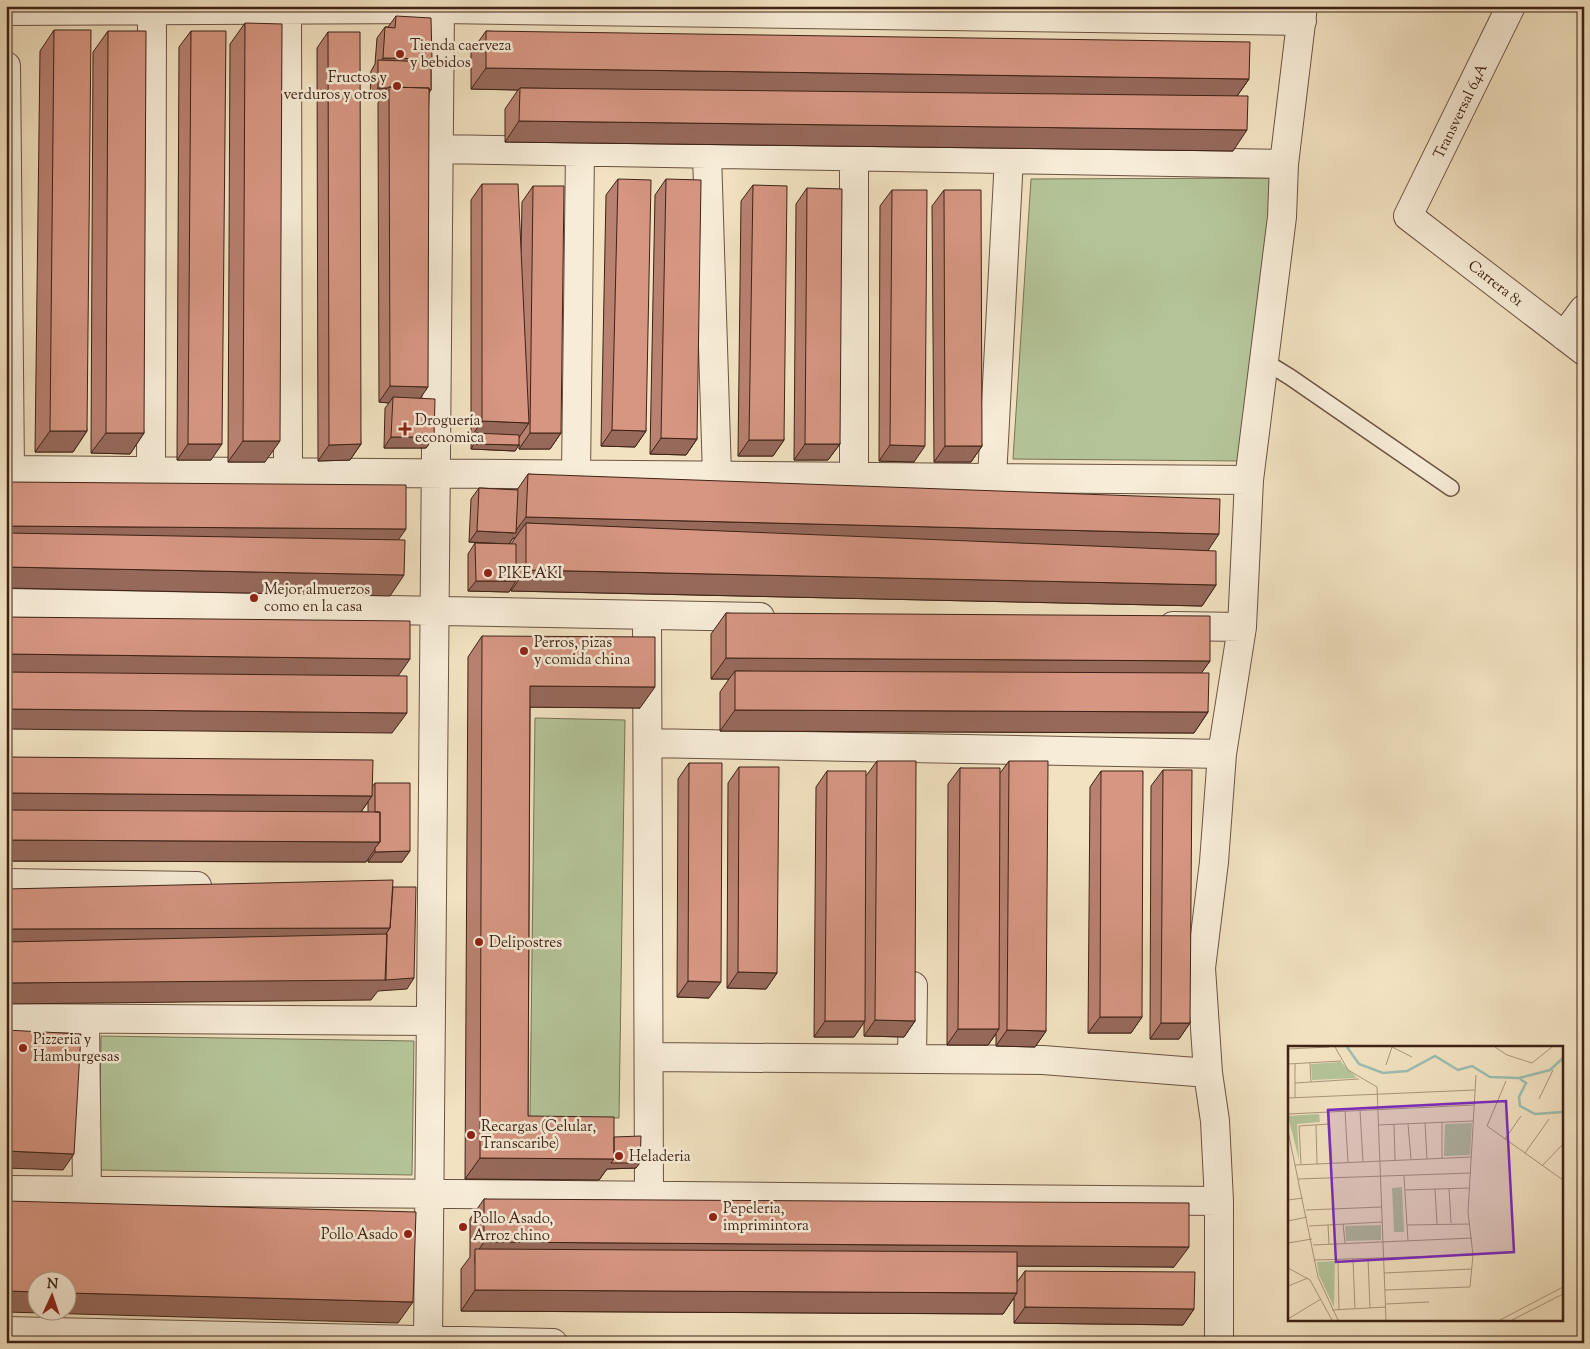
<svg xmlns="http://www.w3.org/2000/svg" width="1590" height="1349" viewBox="0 0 1590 1349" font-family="'Sorts Mill Goudy',serif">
	<rect width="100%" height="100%" fill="#f2e2c1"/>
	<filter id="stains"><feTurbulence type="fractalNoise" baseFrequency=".004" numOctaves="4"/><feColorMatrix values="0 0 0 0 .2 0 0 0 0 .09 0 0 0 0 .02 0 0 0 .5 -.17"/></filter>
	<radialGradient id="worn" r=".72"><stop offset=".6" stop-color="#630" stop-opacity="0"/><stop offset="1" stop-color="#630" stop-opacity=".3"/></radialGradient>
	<!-- green -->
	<path fill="#b4c498" stroke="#797358" d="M1273,178L1239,461L1013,459L1031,179Z
		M535,718L625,720L619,1118L530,1117Z
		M101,1036L414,1041L412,1175L99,1170Z"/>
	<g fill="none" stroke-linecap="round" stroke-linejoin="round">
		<!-- lane casing -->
		<g stroke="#6b5242" stroke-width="18">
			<path id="lane" d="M1264,361L1290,377L1451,488"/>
		</g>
		<!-- street casing -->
		<g stroke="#6b5242" stroke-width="30">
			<path id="street" d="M1511,6L1408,216L1584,351
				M287,10L288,472
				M6,11L440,9L1302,21
				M6,66L10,470
				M438,149L1284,164
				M707,154L717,475
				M1564,336L1584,309
				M6,470L1249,480
				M151,471L152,10
				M576,474L580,152
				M854,477V156
				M992,478L1009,158
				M6,603L760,617
				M647,615L649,1196
				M1173,626L1242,627
				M648,743L1222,754
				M6,883L197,886
				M6,1018L430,1021
				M85,1019L87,1191
				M649,1057L1043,1060L1208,1073
				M912,1059L913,986
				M6,1190L1219,1201
				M6,1331L553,1343
				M428,1343L440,6
				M1219,1343V1201L1215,1121L1208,1073L1201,968L1214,862L1222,754L1242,627L1249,480L1282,217L1284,164L1303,6"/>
		</g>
		<!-- lane -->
		<use href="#lane" stroke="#f7ecd7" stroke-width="15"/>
		<!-- street -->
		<use href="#street" stroke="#f7ecd7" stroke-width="28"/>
	</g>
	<!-- wall -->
	<path fill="#b88170" stroke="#3e2217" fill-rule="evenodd" d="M396,16L431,62V90L429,93L420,399L434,437L426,448H384L385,408L389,403L379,402L378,103L380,99H370L371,71L375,64L377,38L385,27H388Z
		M245,23L265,462H228L230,44Z
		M54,30L87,431L73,452H35L40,51Z
		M108,31L144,433L130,454L91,453L93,52Z
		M191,31L211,460H177L179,47Z
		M486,31L1249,79L1237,96L1233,151L505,142V109L518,90L471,89V52Z
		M328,32L361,444L350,460L318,461L317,48Z
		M618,179L646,431L635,447L601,446L606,195Z
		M666,179L697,439L686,455L650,454L655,195Z
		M482,184L521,252L522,202L533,186L561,433L550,449H519V444L515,451L471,449V439L472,437H471V200Z
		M753,185L784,440L773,456H738L741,201Z
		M807,188L840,444L828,460H794L796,204Z
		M892,190L914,462L879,461L880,206Z
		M944,190L982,446L971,462H934L932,206Z
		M528,474L1208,550L1216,585L1202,606L511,591V588L509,592L468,591V554L475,543L500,544L469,542L471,499L479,488L517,490ZM513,538H515L511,544H509Z
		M726,613L1210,661L1201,673L1208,712L1194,733L720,731V692L729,679H711V634Z
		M482,636L640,708L530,707L528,1116L614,1137L636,1168L607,1169L599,1180L465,1179L468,657Z
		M6,757L372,787L375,783L402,862H368V859L366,862L6,861ZM368,802V812H361Z
		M877,761L915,1021L904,1037L864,1036V1022L854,1037H814L816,787L827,771L866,776Z
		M1009,761L1046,1031L1035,1047L996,1046V1034L988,1045H947L948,784L960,768L1000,773Z
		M689,763L709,998L677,997L678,779Z
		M739,767L777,973L766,989L727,988L728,783Z
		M1163,770L1190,1023L1179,1039H1150L1151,786Z
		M1101,771L1142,1017L1131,1033H1088L1090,787Z
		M484,1199L1174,1267L1017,1266V1282L1025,1271L1194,1309L1183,1325L1014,1323V1298L1003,1314L461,1311V1269L470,1257V1219Z"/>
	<!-- shaded-wall -->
	<path fill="#96695b" stroke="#3e2217" d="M785,6H1238L1235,11Z
		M383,58L432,59L425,70L378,64Z
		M486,68L1249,79L1235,99L520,88L518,90L471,89Z
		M378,88H387L380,99H370Z
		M519,121L1247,130L1233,151L505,142Z
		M390,386L428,387L417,403L393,397L389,403L379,402Z
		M482,421L529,423L518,439L475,433L472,437H471Z
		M612,430L646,431L635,447L601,446Z
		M50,431H87L73,452H35Z
		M106,433H144L130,454L91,453Z
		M530,433H561L550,449H519Z
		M391,437H434L426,448H384Z
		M661,438L697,439L686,455L650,454Z
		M749,440H784L773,456H738Z
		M243,441H280L265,462H228Z
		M188,444H222L211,460H177Z
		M361,444L350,460L318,461L329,445Z
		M474,444L519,445L515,451L471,449Z
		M805,444H840L828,460H794Z
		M890,445L925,446L914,462L879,461Z
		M945,446H982L971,462H934Z
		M526,517L1219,534L1205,555L526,523L515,538H513L509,544L469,542L477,531L514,533Z
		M6,526L406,529L392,549L6,546Z
		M6,567L404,575L390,596L6,588Z
		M526,570L1216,585L1202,606L511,591Z
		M476,581H516L509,592L468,591Z
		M6,654L410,659L396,679L6,675Z
		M726,658L1210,661L1195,682L735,671L729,679H711Z
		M530,686L655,687L640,708L516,707Z
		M6,709L407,713L392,733L6,729Z
		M735,710L1208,712L1194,733L720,731Z
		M6,793L372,796L358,816L6,814Z
		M6,840L380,842L366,862L6,861Z
		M410,851L402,862H368L375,852Z
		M390,928L382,940L6,950V929Z
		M738,972L777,973L766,989L727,988Z
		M414,978L407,989L378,991L371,1000L6,1004V983Z
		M688,981L721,982L709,998L677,997Z
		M1100,1017H1142L1131,1033H1088Z
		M875,1020L915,1021L904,1037L864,1036Z
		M825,1021H865L854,1037H814Z
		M1161,1023H1190L1179,1039H1150Z
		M958,1029H999L988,1045H947Z
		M1007,1030L1046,1031L1035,1047L996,1046Z
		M6,1151L74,1154L63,1170L6,1168Z
		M480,1158L614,1159L640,1163L636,1168L607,1169L599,1180L465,1179Z
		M484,1242L1189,1247L1174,1267L475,1263V1255Z
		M475,1290L1017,1293L1003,1314L461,1311Z
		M6,1291L38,1292V1312H68V1293L413,1302L398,1323L6,1312Z
		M1025,1307L1194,1309L1183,1325L1014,1323Z"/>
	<!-- building -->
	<path fill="#d69682" stroke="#3e2217" d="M396,16L431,18L432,59L383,58L385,27L395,28Z
		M245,23L282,24L280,441H243Z
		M54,30H91L87,431H50Z
		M108,31H146L144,433H106Z
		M191,31H226L222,444H188Z
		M486,31L1250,42L1249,79L486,68Z
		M328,32H360L361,444L329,445Z
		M378,60L431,62V90H429V88L389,87L387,88H378Z
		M389,87L429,88L428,387L390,386Z
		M520,88L1248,96L1247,130L519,121Z
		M618,179L651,180L646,431L612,430Z
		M666,179L701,180L697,439L661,438Z
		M482,184H518L529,423L482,421Z
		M753,185L787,186L784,440H749Z
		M533,186H564L561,433H530Z
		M807,188L842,189L840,444H805Z
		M892,190H927L925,446L890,445Z
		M944,190H981L982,446H945Z
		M393,397L435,399L434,437H391Z
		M475,433L519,435V445L474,444Z
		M528,474L1220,499L1219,534L526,517Z
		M6,482L406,485V529L6,526Z
		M479,488L518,490L516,533L477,531Z
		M526,523L1216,551V585L526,570Z
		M6,533L405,540L404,575L6,567Z
		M475,543L516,544V581H476Z
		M726,613L1210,616V661L726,658Z
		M6,617L410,621V659L6,654Z
		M482,636L655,637V687L530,686L528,1116L614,1117V1159L480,1158Z
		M735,671L1209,673L1208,712L735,710Z
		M6,672L407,676V713L6,709Z
		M6,757L373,760L372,796L6,793Z
		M877,761H916L915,1021L875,1020Z
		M1009,761H1048L1046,1031L1007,1030Z
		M689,763H722L721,982L688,981Z
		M739,767H779L777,973L738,972Z
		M960,768H1000L999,1029H958Z
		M1163,770H1192L1190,1023H1161Z
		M827,771H866L865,1021H825Z
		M1101,771H1143L1142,1017H1100Z
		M375,783H410V851L375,852V848L380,842V812H375Z
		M6,810L380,812V842L6,840Z
		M393,880L390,928L6,929V889Z
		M393,887H416L414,978L385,980L387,934H386L390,928Z
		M387,934L386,980L6,983V942Z
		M6,1030L81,1034L74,1154L6,1151Z
		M641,1136L640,1163H611L614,1159V1137Z
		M484,1199L1189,1203V1247L484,1242Z
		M6,1201L416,1212L413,1302L68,1293V1282H38V1292L6,1291Z
		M475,1249L1017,1252V1293L475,1290Z
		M1025,1271L1195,1272L1194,1309L1025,1307Z
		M512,1341L860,1343H512Z
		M48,1342H87V1343H48Z"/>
	<!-- markers -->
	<g fill="#8f2418" stroke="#f7ecd7" stroke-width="2">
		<circle cx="400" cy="54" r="5"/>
		<circle cx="397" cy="86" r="5"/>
		<path d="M402.5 421.5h5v5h5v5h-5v5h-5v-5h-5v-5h5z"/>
		<circle cx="488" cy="573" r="5"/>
		<circle cx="254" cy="598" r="5"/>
		<circle cx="524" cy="651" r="5"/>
		<circle cx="479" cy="942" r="5"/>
		<circle cx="23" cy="1048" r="5"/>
		<circle cx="471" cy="1135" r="5"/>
		<circle cx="619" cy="1156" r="5"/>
		<circle cx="713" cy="1217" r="5"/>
		<circle cx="463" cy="1227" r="5"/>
		<circle cx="408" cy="1234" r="5"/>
	</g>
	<g text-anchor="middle" stroke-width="5" stroke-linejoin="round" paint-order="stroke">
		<!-- poi labels -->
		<g font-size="15" fill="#3e2217" stroke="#f7ecd7" text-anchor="start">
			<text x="410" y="50">Tienda caerveza<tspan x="410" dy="17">y bebidos</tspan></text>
			<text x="387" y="82" text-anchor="end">Fructos y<tspan x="387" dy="17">verduros y otros</tspan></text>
			<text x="415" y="425">Droguería<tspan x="415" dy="17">economica</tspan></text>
			<text x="498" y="578">PIKE AKI</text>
			<text x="264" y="594">Mejor almuerzos<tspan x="264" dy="17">como en la casa</tspan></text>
			<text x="534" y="647">Perros, pizas<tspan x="534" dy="17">y comida china</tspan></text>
			<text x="489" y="947">Delipostres</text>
			<text x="33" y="1044">Pizzeria y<tspan x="33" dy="17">Hamburgesas</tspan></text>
			<text x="481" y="1131">Recargas (Celular,<tspan x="481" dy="17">Transcaribe)</tspan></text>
			<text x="629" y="1161">Heladeria</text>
			<text x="723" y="1213">Pepeleria,<tspan x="723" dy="17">imprimintora</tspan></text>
			<text x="473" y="1223">Pollo Asado,<tspan x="473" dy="17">Arroz chino</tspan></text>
			<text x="398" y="1239" text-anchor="end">Pollo Asado</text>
		</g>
		<!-- street labels -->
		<g font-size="15" fill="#3e2217" stroke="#f7ecd7">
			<text transform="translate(1460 111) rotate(-64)" y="5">Transversal 64A</text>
			<text transform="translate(1496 283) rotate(38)" y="5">Carrera 81</text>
		</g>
	</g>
	<!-- overview -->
	<g transform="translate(1288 1046)">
		<rect width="275" height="275" fill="#f2e2c1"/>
		<path d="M53,16L69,32L24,34L23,18ZM31,68L32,76L9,78L11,114L0,70ZM184,77L182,109L156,110L157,78ZM114,141L116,186H106L104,142ZM93,179V194L58,195L57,180ZM47,215L46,261L31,229L29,216Z" fill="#b4c498"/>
		<path fill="none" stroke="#9bbeb1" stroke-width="2.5" d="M59,1L71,18L95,27L119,25L147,10L170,24L184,20L202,31L231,32L262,24L275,12M232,33L238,37L231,51L232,60L247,68L275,66"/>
		<path fill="none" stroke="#aa957d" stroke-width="1" d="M47,1L60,24L89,41L98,274M207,1L219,9L244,17L264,1M0,3L41,1M22,17L23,36M0,18L53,15M7,18V52M98,19L104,1L124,11M218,35L199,80L275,134M7,37L71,33M0,52L187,44M251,53L265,24M72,64L75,116M57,65L60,116M41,66L44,117M0,68L186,59M154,76V112M137,77L139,113M106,78L107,114M120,78L123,113M28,79L29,118M90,79L185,75M0,85L30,231L50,274M217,93L233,70M237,107L261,73M13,118L11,80L41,78M7,119L183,111M255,119L275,98M116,130L120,195M10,133L183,127M161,142L163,177M147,143L149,178M117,144L181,142M0,154L15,152M18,164L94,161M0,175L19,171M55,178L57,197M40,179L41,198M119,179L182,178M21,180L94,176M0,197L24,193M25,199L184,192M65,213L67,263M80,213L82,262M27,214L185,209M50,214L51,264M0,222L22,234L44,274M96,227L184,223M0,240L20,232M97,244L182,241L185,209L180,166L188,29M98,258L141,256M44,264L98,261M0,273L33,253M212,274L275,241M224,274L275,248"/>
		<path fill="#7b2cbf" fill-opacity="0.15" stroke="#7b2cbf" stroke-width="2.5" d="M218,55L226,206L48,216L40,64Z"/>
		<rect width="275" height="275" fill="none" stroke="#3e2217" stroke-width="2.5"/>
	</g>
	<!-- margin -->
	<rect width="1590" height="1349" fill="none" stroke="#f2e2c1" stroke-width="25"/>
	<rect x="8" y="8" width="1575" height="1334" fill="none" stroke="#3e2217" stroke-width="2.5"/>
	<rect x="12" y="12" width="1565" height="1324" fill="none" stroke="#3e2217"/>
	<!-- north arrow -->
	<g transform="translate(52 1296) rotate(3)"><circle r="24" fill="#f7ecd7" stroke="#ad9b8a"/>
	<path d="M0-4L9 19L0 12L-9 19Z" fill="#8f2418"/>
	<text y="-8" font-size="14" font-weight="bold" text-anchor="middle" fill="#3e2217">N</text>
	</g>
	<rect width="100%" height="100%" filter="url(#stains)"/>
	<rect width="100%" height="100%" fill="url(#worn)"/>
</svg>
